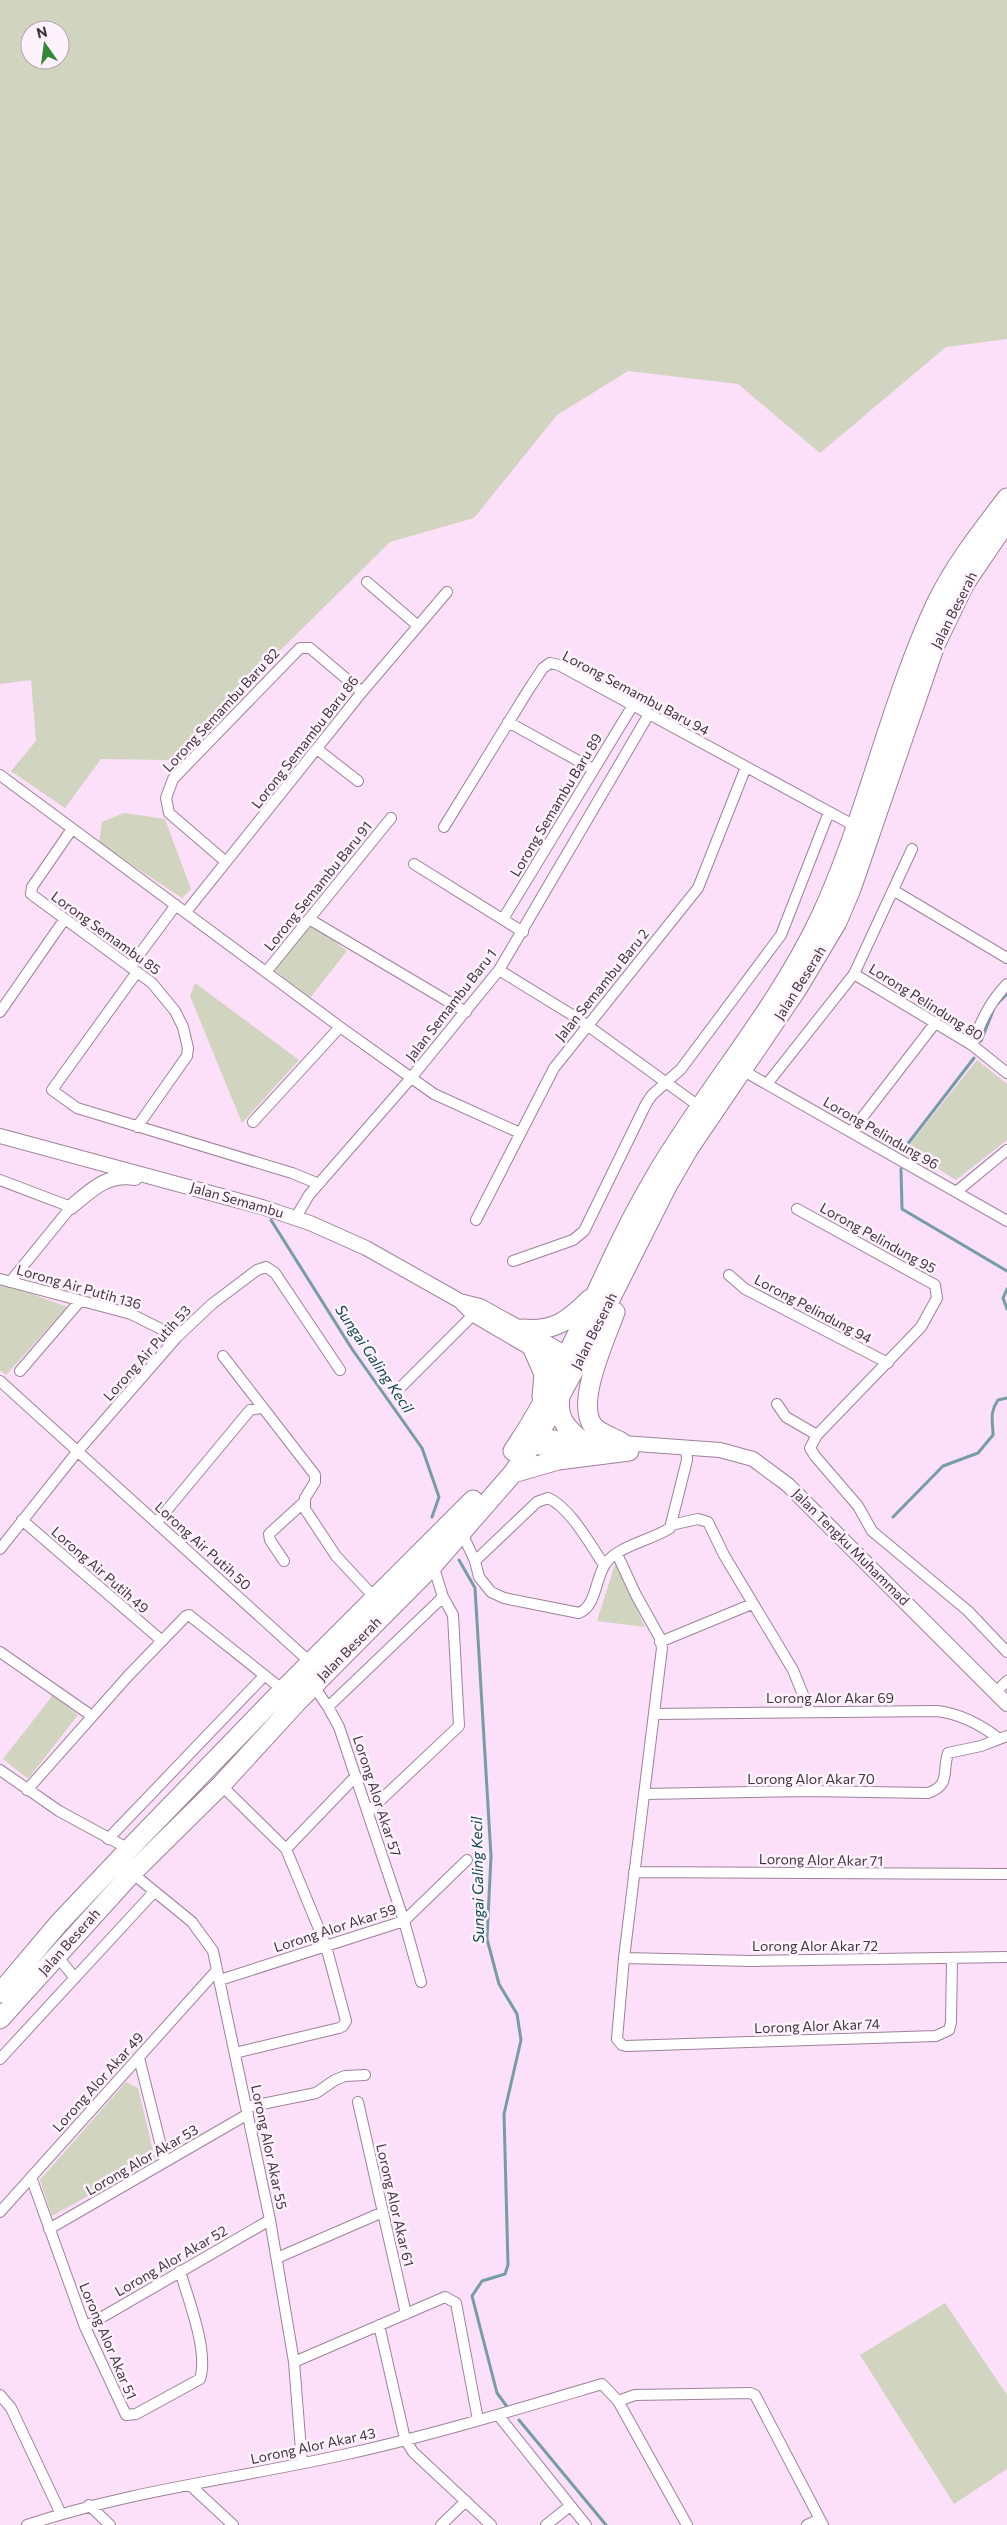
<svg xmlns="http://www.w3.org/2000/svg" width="1007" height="2525" viewBox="0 0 1007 2525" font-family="Commissioner,sans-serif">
	<rect width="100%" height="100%" fill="#fcdff9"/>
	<!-- green -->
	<path fill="#d1d4be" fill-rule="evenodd" d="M0,0H1007V339L946,347L820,453L738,384L628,371L557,415L474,518L390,542L169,760L101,759L65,808L11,771L36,741L31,680L0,684ZM30,30H60V60H30Z
		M124,813L165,819L191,889L182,898L99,843L102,822Z
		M310,922L347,951L310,998L273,969Z
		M195,983L299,1060L242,1123L190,996Z
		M977,1060L1007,1084V1140L956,1180L906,1149Z
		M0,1282L67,1307L6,1375L0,1370Z
		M616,1561L645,1627L597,1621Z
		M53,1695L78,1715L28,1779L3,1759Z
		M126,2082L138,2088L155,2159L52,2216L40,2180Z
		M945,2303L1007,2395V2469L954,2504L860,2355Z"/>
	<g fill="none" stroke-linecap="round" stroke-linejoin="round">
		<!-- stream -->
		<path stroke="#769da7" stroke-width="3" d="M981,1041L995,1006L1007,994
			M903,1150L974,1058
			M901,1169L902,1209L1007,1271
			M271,1220L352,1349L422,1448L439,1497L432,1517
			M1007,1289L1003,1298L1007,1309
			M893,1517L943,1466L978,1453L993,1435C993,1421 989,1413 998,1400L1007,1398
			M459,1560L475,1588L491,1856L487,1939L499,1984L517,2014L521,2040L504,2114L508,2265L505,2274L482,2281L472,2296L497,2393L508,2408
			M519,2420L606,2525"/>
		<!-- street casing -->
		<g stroke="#9d829a" stroke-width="12">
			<path id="street" d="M367,582L417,625
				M508,722L593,769
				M317,749L358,781
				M0,775L340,1027L434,1094L520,1133
				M444,827L529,689L543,668L550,663L559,665L855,826
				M72,829L32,887L31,894L152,983L175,1011L183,1027L188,1048L187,1056L137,1127
				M226,862L169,813L166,798L173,779L300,648H310L362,692
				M414,864L523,932
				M893,890L1007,958
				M186,912L362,692L447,592
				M309,919L466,1012
				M503,919L633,705
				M130,967L176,905
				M499,970L577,1018L700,1107
				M137,972L52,1090L77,1108L292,1173L319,1184
				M266,972L391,818
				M854,974L972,1045L1007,1073
				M0,1012L64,920
				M972,1045C981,1021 989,1003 1007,984
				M742,1070L1007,1221
				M767,1084L854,974L912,849
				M253,1122L340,1027
				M851,1132L936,1022
				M0,1180L71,1207L10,1282
				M956,1192L1007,1150
				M797,1209L935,1285L937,1298L921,1327L817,1435L810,1448L815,1456L858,1506L872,1531L968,1611L1007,1652
				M296,1217L309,1195L411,1078L499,970L649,714
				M476,1220L554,1068L698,888L746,767
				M513,1261L573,1240L584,1231L646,1104L652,1095L681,1069L781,935L829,812
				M729,1275L745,1289L888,1363
				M0,1279L131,1314L177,1337
				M223,1356L315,1475V1482L305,1498V1509L336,1556L376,1599
				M20,1371L80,1301
				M0,1381L310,1662
				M401,1387L477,1311
				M777,1404L786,1417L817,1435
				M22,1520L161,1640
				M157,1522L250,1410L261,1408
				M671,1525L698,1519L708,1522L724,1555L793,1670L810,1712
				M461,1531L475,1561L479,1577L491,1592L504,1598L579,1613C597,1606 595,1577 606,1563C618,1546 652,1540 670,1528L687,1460L686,1447
				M0,1549L77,1452L177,1337L212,1304L257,1270L266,1267L275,1273L340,1370
				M617,1554L636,1595L660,1638L662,1648L624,1958L617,2039L622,2045L626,2046L936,2036L949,2030L951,2022L952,1959
				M284,1561L270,1540L269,1534L303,1503
				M475,1561L537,1502L548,1498C570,1507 591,1546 604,1565
				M660,1642L752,1604
				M0,1652L92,1716
				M313,1685L328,1707L339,1727L404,1921L421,1982
				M995,1693L1007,1681
				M328,1707L443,1597
				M654,1714L937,1711C961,1714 980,1724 998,1738
				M0,1770L59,1811L129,1849
				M221,1785L286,1849L326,1946L346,2021L343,2026L339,2028L235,2053
				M27,1790L128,1676L186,1616L189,1615L283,1690
				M645,1794L810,1791L928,1793C951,1785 942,1772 948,1753L981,1746L1007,1736
				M368,1812L459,1726L453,1615L443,1597L433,1565
				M108,1839L263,1677
				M286,1849L355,1777
				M634,1872L1007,1874
				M132,1873L192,1922L213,1951L270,2220L294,2362L302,2463
				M56,1955L75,1978
				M624,1958L751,1961L1007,1957
				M220,1980L404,1921L467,1860
				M139,2058L165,2162
				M0,2059L154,1892
				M358,2102L406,2314
				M247,2107L316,2093L335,2080L345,2076L365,2075
				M31,2177L85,2327L126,2415L136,2414L200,2379C209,2351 188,2299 180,2271
				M0,2212L217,1970
				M49,2229L248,2114
				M277,2258L383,2212
				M379,2325L405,2439L413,2452L491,2525
				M85,2327L270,2220
				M294,2362L445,2297L456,2303L478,2420
				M0,2395L11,2408L61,2514
				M618,2401L635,2395L750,2393L755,2395L823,2525
				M498,2415L586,2525
				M191,2486L233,2525
				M89,2505L110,2525
				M27,2525C131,2490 241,2478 347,2454C433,2435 518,2409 602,2384L618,2401L687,2525
				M441,2525L466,2501
				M546,2525L570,2506
				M807,2525L820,2519"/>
		</g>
		<!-- secondary casing -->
		<g stroke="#9d829a" stroke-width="16">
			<path id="secondary" d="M0,1136L262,1207L310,1223L366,1248L460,1301L480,1306L574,1358
				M71,1207C90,1191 107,1173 135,1178
				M460,1301L474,1315L568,1370
				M532,1432L538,1436L581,1440L720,1450L753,1459L788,1485L1007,1704
				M524,1442C542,1452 567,1449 587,1450"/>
		</g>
		<!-- highway casing -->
		<g stroke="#9d829a" stroke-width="21">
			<path id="highway" d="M615,1312C606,1338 574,1404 594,1427C600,1433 613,1438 621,1442
				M522,1329C554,1332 568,1321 590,1299
				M533,1349L544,1374L542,1397
				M560,1396C557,1418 565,1427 581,1440
				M513,1451C571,1366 602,1266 655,1177C707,1088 777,1010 821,916C867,816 889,706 935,606C954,566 981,532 1007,498
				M513,1473L558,1460L629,1451
				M0,1993L59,1923L129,1849L283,1690L473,1500
				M0,2019L132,1873L221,1785L298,1701L433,1565L513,1473L538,1436L579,1361L667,1186L689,1148L797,989L837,922L851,889L935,645L965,583L1007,521"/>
		</g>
		<!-- street -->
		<use href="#street" stroke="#fff" stroke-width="10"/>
		<!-- secondary -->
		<use href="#secondary" stroke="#fff" stroke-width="14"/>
		<!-- highway -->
		<use href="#highway" stroke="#fff" stroke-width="19"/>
	</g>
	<g text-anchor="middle" stroke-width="5" stroke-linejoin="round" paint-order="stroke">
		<!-- street labels -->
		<g font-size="14" fill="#40353f" stroke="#fef3fd">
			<text transform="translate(954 610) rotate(-63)" y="5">Jalan Beserah</text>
			<text transform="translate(636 693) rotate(28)" y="5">Lorong Semambu Baru 94</text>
			<text transform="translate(221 710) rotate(-47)" y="5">Lorong Semambu Baru 82</text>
			<text transform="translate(305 742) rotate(-52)" y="5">Lorong Semambu Baru 86</text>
			<text transform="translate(556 805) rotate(-59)" y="5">Lorong Semambu Baru 89</text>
			<text transform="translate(318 886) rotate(-51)" y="5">Lorong Semambu Baru 91</text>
			<text transform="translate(106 933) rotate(36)" y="5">Lorong Semambu 85</text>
			<text transform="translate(800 983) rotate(-58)" y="5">Jalan Beserah</text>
			<text transform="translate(602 985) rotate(-51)" y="5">Jalan Semambu Baru 2</text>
			<text transform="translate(926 1002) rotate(32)" y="5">Lorong Pelindung 80</text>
			<text transform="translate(451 1005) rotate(-52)" y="5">Jalan Semambu Baru 1</text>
			<text transform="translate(881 1133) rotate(30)" y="5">Lorong Pelindung 96</text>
			<text transform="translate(237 1200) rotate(16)" y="5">Jalan Semambu</text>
			<text transform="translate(878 1238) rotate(29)" y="5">Lorong Pelindung 95</text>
			<text transform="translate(79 1287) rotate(16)" y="5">Lorong Air Putih 136</text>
			<text transform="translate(813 1309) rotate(28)" y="5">Lorong Pelindung 94</text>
			<text transform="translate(594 1331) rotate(-63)" y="5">Jalan Beserah</text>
			<text transform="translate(147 1353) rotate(-48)" y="5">Lorong Air Putih 53</text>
			<text transform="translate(203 1546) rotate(42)" y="5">Lorong Air Putih 50</text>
			<text transform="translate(851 1547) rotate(45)" y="5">Jalan Tengku Muhammad</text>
			<text transform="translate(100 1570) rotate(41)" y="5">Lorong Air Putih 49</text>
			<text transform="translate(349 1649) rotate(-45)" y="5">Jalan Beserah</text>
			<text x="830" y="1703">Lorong Alor Akar 69</text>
			<text x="811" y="1784">Lorong Alor Akar 70</text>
			<text transform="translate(377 1796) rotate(72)" y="5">Lorong Alor Akar 57</text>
			<text transform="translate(821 1860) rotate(1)" y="5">Lorong Alor Akar 71</text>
			<text transform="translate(335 1928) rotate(-18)" y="5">Lorong Alor Akar 59</text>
			<text transform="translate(69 1942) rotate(-48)" y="5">Jalan Beserah</text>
			<text x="815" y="1951">Lorong Alor Akar 72</text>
			<text transform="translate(817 2026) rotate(-2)" y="5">Lorong Alor Akar 74</text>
			<text transform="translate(98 2082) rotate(-48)" y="5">Lorong Alor Akar 49</text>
			<text transform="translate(269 2147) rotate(78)" y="5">Lorong Alor Akar 55</text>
			<text transform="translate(142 2160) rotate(-30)" y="5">Lorong Alor Akar 53</text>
			<text transform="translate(395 2205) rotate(77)" y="5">Lorong Alor Akar 61</text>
			<text transform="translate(171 2261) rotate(-30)" y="5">Lorong Alor Akar 52</text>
			<text transform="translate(108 2341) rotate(67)" y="5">Lorong Alor Akar 51</text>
			<text transform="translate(313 2446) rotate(-12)" y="5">Lorong Alor Akar 43</text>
		</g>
		<!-- water labels -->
		<g font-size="15" font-style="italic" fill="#0d4753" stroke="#fef3fd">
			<text transform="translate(374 1359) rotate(56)" y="5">Sungai Galing Kecil</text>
			<text transform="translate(478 1880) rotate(-91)" y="5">Sungai Galing Kecil</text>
		</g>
	</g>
	<!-- north arrow -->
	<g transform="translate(45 45) rotate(346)"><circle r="24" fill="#fef3fd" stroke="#b2a7b1"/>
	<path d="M0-4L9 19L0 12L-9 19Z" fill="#328938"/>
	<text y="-8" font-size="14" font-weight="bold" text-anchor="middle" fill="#40353f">N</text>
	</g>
</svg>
